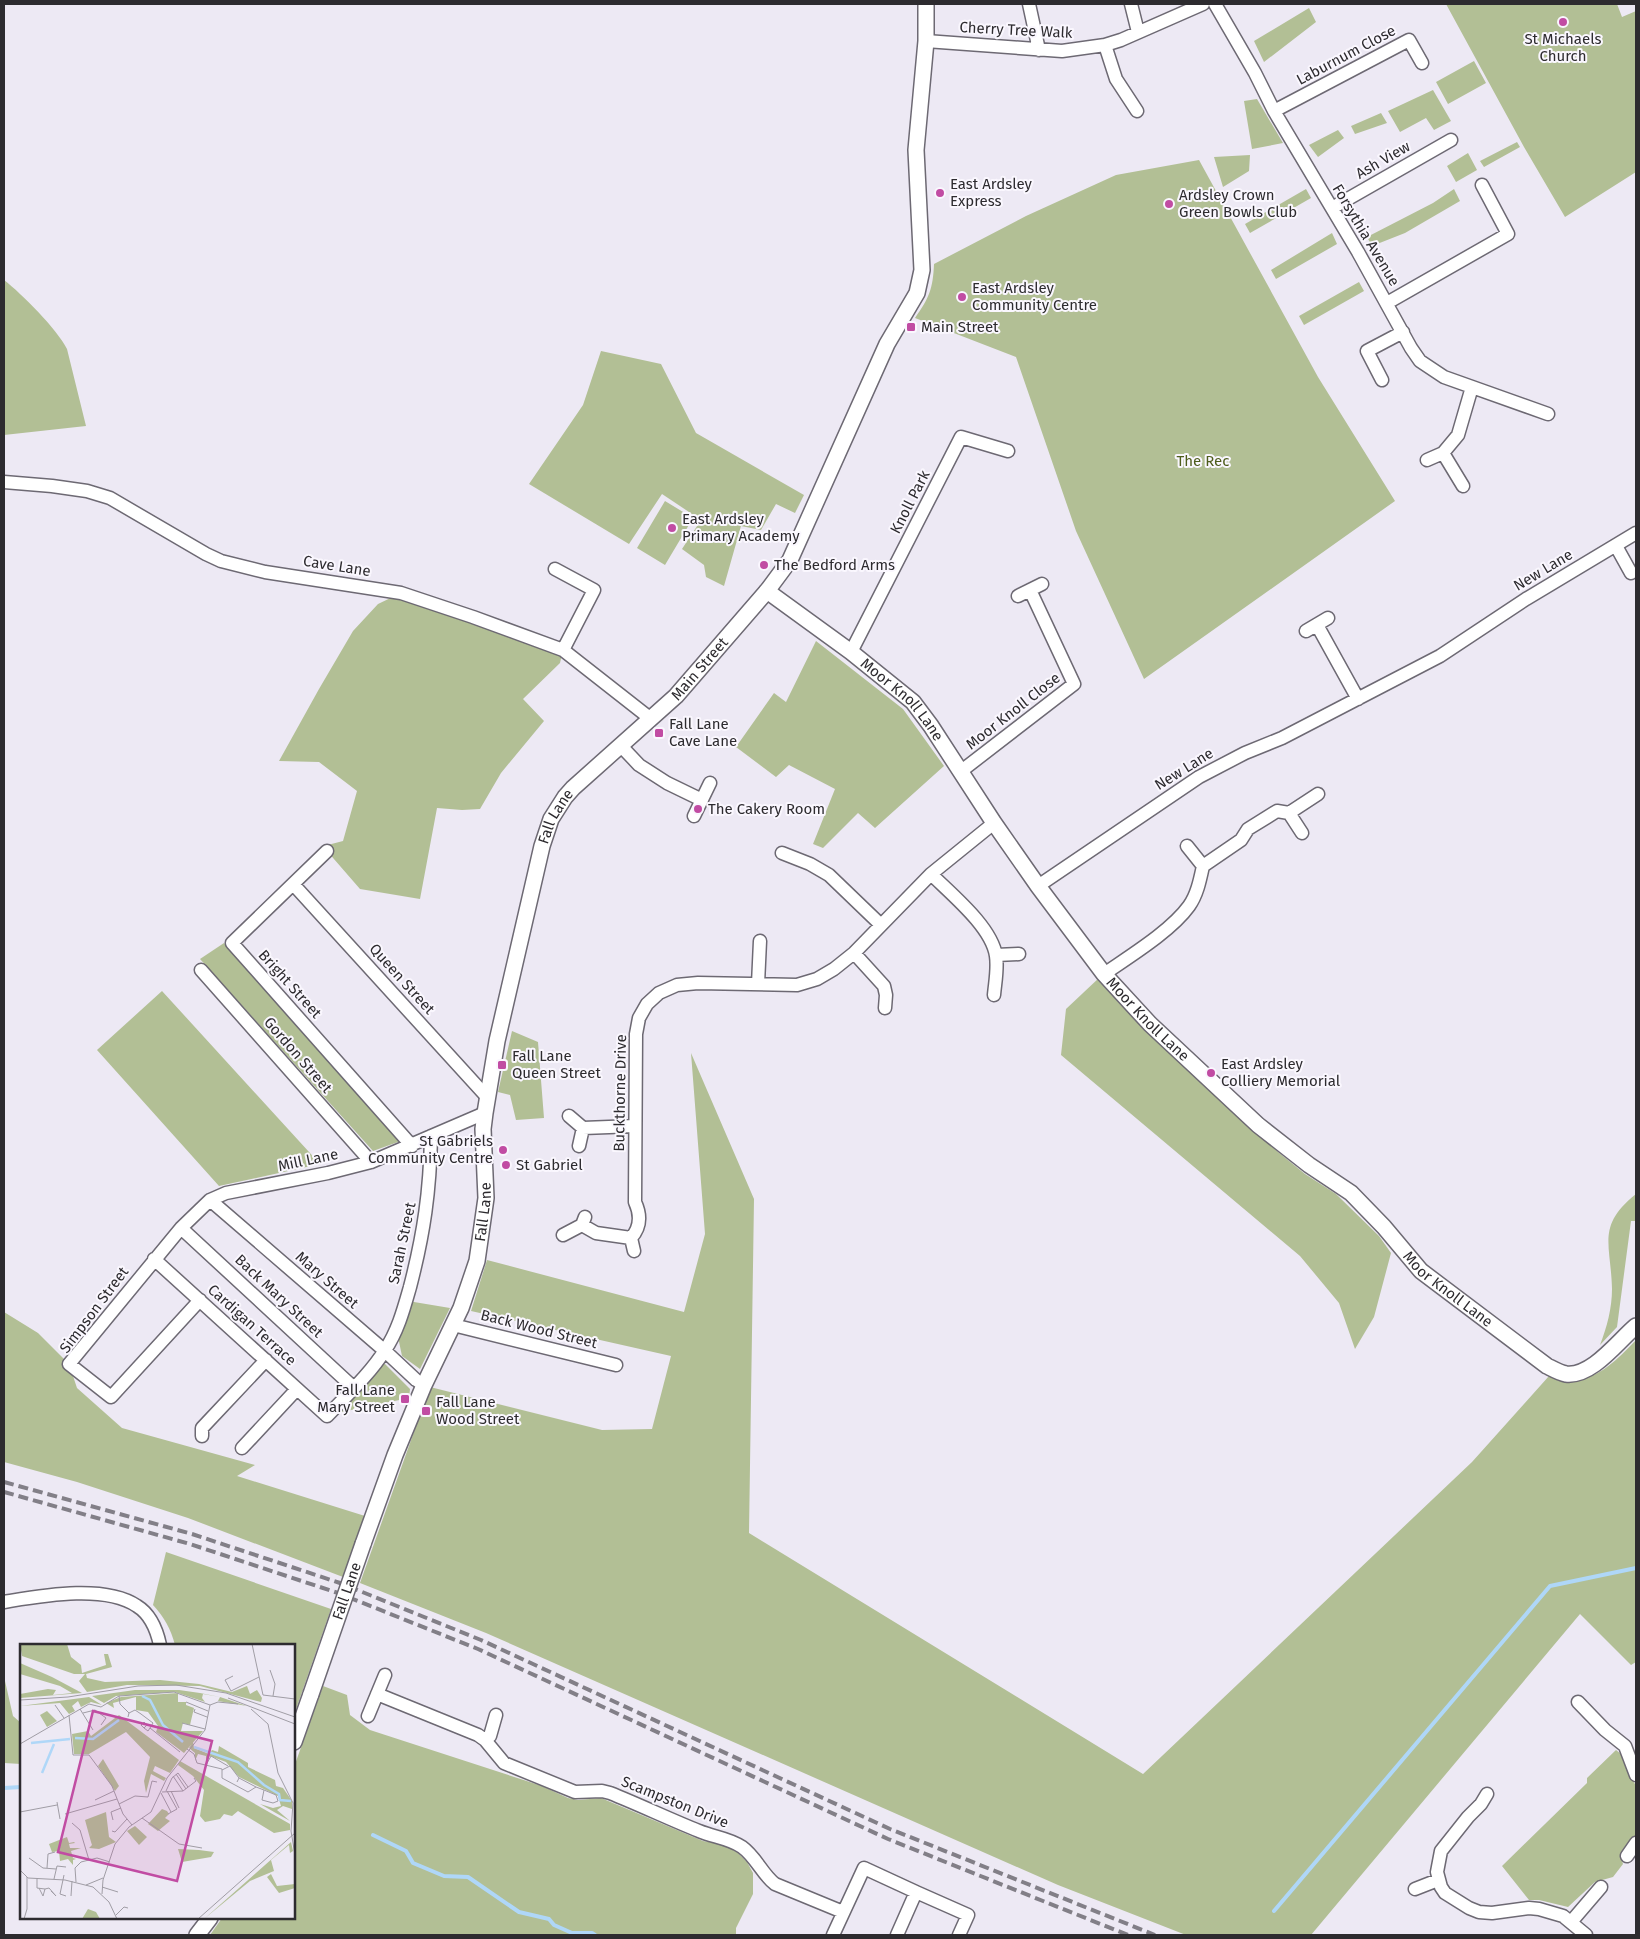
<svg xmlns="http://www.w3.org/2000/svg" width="1640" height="1939" viewBox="0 0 1640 1939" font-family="'Fira Sans',sans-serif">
	<rect width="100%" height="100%" fill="#ede9f4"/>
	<!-- green -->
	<path fill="#b2bf95" d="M1446,4H1617L1622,17L1636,11V172L1565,217L1524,147Z
		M1309,8L1316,22L1264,62L1254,41Z
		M1474,61L1486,83L1448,104L1436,82Z
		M1433,90L1451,121L1434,130L1426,118L1400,132L1388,111Z
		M1257,99L1283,143L1252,149L1244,101Z
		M1381,113L1387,123L1355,134L1351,126Z
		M1338,130L1344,138L1318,157L1309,145Z
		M1517,142L1520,147L1484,167L1480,161Z
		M1468,153L1477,170L1456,182L1447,166Z
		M1250,155L1249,171L1223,187L1214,157Z
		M1199,160L1318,377L1395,501L1144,679L1076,531L1016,357L915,318C929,298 933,289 934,264L1026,216L1116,175Z
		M1306,189L1311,198L1250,233L1245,224Z
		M1454,189L1460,201L1405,233L1372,246L1367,237L1433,203Z
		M1332,233L1337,244L1276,279L1271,270Z
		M4,280C22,294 57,329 67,349L86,426L4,435Z
		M1359,282L1364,291L1304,325L1299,316Z
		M601,351L661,364L696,433L804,495L795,513L776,504L761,530L741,526L724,586L706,577L704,565L682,549L701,520L662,494L629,544L529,484L583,405Z
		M665,501L693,518L665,565L637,548Z
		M401,593L563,650L560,663L523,699L544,721L501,773L480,809L462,810L437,808L420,899L360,889L327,851L320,847L343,841L357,791L319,762L279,761L319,689L353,631L378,604Z
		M816,641L903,709L944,766L875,828L858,813L823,848L813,844L835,789L789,765L776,777L736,747L774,693L786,702Z
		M224,943L400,1137L398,1142L373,1151L200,959Z
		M1100,977L1119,1003L1195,1076L1278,1152L1305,1174L1336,1194L1379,1236L1391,1253L1374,1317L1355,1349L1339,1303L1300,1256L1061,1055L1066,1009Z
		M162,991L320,1164L219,1186L97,1050Z
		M512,1031L538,1042L544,1118L516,1120L510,1095L498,1092Z
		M691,1053L754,1199L749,1533L1143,1774L1472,1462L1549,1376C1565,1387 1593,1378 1607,1367C1618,1359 1627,1349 1636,1340V1662L1631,1665L1580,1614L1311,1935H1186L1058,1885L486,1633L360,1583L430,1387L602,1430L652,1429L671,1356L471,1311L487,1260L684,1312L705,1234Z
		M1636,1194V1221H1631L1617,1327L1600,1345C1607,1327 1612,1308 1612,1289C1611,1244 1596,1226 1636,1194Z
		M408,1301L450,1308L420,1369L402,1356L398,1337Z
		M4,1312L38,1333L69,1364L77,1388L122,1428L255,1465L237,1476L365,1516L343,1577L188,1518L77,1482L4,1462Z
		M381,1364H385L410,1389L409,1398L337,1413Z
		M166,1552L331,1609L294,1715V1645H175C171,1629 164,1617 153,1605Z
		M4,1681H5L13,1716L21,1723V1764L4,1763Z
		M323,1686L347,1695L350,1715L370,1730L542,1786L568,1798L578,1800L601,1798L703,1841L725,1845L738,1853L747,1862L753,1873V1894L736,1928V1935H210L222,1918H294V1767Z
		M1616,1750L1621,1754L1628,1771L1636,1786V1837L1621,1858L1623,1864L1613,1877L1595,1882L1568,1907L1539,1900H1529L1502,1866L1587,1783V1778Z"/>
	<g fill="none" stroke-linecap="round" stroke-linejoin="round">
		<!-- stream -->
		<path stroke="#afd7f8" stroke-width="4" d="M4,1788L21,1787
			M373,1835L406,1851L413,1863L444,1876L468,1877L519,1912L549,1919L554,1925L572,1933H592L595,1935
			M1274,1911L1550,1586L1636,1568"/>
		<!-- minor casing -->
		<g stroke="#6d6973" stroke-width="15">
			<path id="minor" d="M1029,4L1039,50
				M1131,4L1138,32
				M1215,4L1255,73L1274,111L1358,252L1411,348L1420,361L1444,377L1548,414
				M926,41L1062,51L1105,45L1121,40L1203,4
				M1105,45L1116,79L1137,111
				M1274,111L1409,40L1422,63
				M1332,208L1451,140
				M1387,303L1508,234L1482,185
				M1382,380L1367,351L1403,332
				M1443,453L1463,486
				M1427,460L1443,453L1458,435L1472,387
				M4,482L52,486L87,491L110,498L206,554L221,561L265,572L401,593L473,617L563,650L651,719
				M1616,546L1631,573
				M555,569L594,590L563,650
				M1018,596L1042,584
				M1317,625L1358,699
				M1306,631L1328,618
				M851,652L961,437L1008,451
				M621,746L639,765L667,783L702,800
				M960,772L1074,684L1030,590
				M1289,813L1302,833
				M694,816L710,783
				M1187,846L1203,866
				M327,851L232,943L412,1146
				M782,853L810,864L829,875L881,925
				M931,874C951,894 992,927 996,956C998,969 995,983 994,995
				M293,884L487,1097
				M1038,886L1199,777L1245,753L1282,738L1440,656L1526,599L1636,533
				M854,953L884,986L886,995L885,1008
				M996,955L1019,954
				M201,970L371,1162
				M1104,974C1130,956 1171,931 1189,906C1197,895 1200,880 1203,866L1241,840L1248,829L1277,811L1289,813L1318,794
				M758,984L760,941
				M569,1116L583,1128L635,1126
				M579,1146L583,1128
				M210,1200L385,1351L416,1380L424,1385
				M582,1225L596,1233L631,1238C641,1227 641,1215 635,1202L636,1034L639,1018L647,1004L659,993L677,985L698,983L797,985L817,979L834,969L854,953L931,874L994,823
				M181,1228L354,1388
				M563,1235L582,1225L585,1217
				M631,1238L634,1251
				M154,1259L327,1416C347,1395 370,1374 385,1350C398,1331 404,1308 410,1287C424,1233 430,1191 431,1136
				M200,1300L111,1397L69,1364L181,1228L210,1200L226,1193L328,1173L371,1162L485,1113
				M453,1325L616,1365
				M202,1436V1428L266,1360
				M242,1448L297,1389
				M4,1602C41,1596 104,1584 137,1606C150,1614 157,1631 160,1645
				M377,1694L478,1735L485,1740L504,1763L575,1792L602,1791L610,1793C640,1805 669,1819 699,1831C713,1837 729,1838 742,1847C756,1857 762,1874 775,1884L843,1912
				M1578,1702L1605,1730L1625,1746L1636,1775
				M368,1716L385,1675
				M485,1740L490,1736L496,1715
				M1487,1794L1481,1804L1468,1817L1441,1851L1437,1872L1441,1887L1445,1893L1469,1908L1479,1912L1492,1913L1529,1908L1539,1909L1563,1916L1586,1935
				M1627,1856L1636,1843
				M1415,1889L1438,1880
				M1571,1922L1601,1887
				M833,1935L864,1868L916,1892
				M897,1935L916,1892L968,1915L959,1935"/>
		</g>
		<!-- tertiary casing -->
		<g stroke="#6d6973" stroke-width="18">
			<g id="tertiary">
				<path id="s1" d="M767,591L851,652L913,702L931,726L994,823L1038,886L1104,974L1150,1024L1258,1125L1309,1165L1351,1193L1384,1227L1421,1271L1547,1366C1553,1369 1560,1373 1566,1374C1592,1377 1618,1341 1636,1326"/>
				<path id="s2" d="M363,1544L395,1455L424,1385L461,1308L477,1261L486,1198L483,1129L485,1113L497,1041L542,846L551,819L565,797L573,788L676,696L767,591L790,560L887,344L917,293L922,270L916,150L926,41V4"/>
				<path d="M294,1742L311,1694"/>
				<path d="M197,1935L210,1918"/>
			</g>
		</g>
		<!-- minor -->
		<use href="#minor" stroke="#fff" stroke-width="12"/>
		<!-- tertiary -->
		<use href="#tertiary" stroke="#fff" stroke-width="15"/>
		<!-- rail -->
		<path stroke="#827f87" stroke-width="4" stroke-dasharray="10 5" stroke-linecap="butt" d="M4,1482L192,1534L340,1583L481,1640L890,1829L1155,1935
			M4,1492L190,1544L338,1593L478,1649L888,1839L1128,1935"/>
		<!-- tertiary-bridge casing -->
		<g stroke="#6d6973" stroke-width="18" stroke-linecap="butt">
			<g id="tertiary-bridge">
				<path id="s3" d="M311,1694L363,1544"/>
			</g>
		</g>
		<!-- tertiary-bridge -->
		<use href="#tertiary-bridge" stroke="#fff" stroke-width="15"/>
	</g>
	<!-- markers -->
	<g fill="#c14ca3" stroke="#faf7fe" stroke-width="2">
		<circle cx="1563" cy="22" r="5"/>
		<circle cx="940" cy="193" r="5"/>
		<circle cx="1169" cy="204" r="5"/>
		<circle cx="962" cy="297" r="5"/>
		<rect x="906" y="322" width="10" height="10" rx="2.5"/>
		<circle cx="672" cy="528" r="5"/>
		<circle cx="764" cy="565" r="5"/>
		<rect x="654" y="728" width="10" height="10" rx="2.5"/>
		<circle cx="698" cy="809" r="5"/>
		<rect x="497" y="1060" width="10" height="10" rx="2.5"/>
		<circle cx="1211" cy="1073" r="5"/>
		<circle cx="503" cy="1150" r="5"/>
		<circle cx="506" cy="1165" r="5"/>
		<rect x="400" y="1394" width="10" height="10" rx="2.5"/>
		<rect x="421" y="1406" width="10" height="10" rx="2.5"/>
	</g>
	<g text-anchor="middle" stroke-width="4" stroke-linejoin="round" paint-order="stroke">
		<!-- street labels -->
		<g font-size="15" fill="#2d2b2f" stroke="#faf7fe">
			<text transform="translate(1016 30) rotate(3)" y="5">Cherry Tree Walk</text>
			<text transform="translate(1346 55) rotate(-28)" y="5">Laburnum Close</text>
			<text transform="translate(1383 160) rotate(-30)" y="5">Ash View</text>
			<text transform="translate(1366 235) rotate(59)" y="5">Forsythia Avenue</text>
			<text transform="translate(910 502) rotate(-63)" y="5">Knoll Park</text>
			<text transform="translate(337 566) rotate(9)" y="5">Cave Lane</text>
			<text transform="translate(1543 570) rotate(-31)" y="5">New Lane</text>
			<text dy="5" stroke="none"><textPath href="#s2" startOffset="968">Main Street</textPath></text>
			<text dy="5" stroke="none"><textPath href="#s1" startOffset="174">Moor Knoll Lane</textPath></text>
			<text transform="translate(1013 711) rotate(-38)" y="5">Moor Knoll Close</text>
			<text transform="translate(1184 769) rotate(-32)" y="5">New Lane</text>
			<text dy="5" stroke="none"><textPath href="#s2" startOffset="760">Fall Lane</textPath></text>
			<text transform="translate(402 979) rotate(48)" y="5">Queen Street</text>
			<text transform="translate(290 984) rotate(48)" y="5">Bright Street</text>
			<text dy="5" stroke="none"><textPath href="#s1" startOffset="579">Moor Knoll Lane</textPath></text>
			<text transform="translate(298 1055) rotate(49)" y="5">Gordon Street</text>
			<text transform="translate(620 1093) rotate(-89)" y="5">Buckthorne Drive</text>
			<text transform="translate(308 1160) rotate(-12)" y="5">Mill Lane</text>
			<text dy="5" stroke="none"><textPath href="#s2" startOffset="355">Fall Lane</textPath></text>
			<text transform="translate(402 1243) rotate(-78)" y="5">Sarah Street</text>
			<text transform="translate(327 1280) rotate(41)" y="5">Mary Street</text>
			<text dy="5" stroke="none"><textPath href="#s1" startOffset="984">Moor Knoll Lane</textPath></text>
			<text transform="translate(279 1296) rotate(43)" y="5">Back Mary Street</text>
			<text transform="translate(94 1310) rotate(-53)" y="5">Simpson Street</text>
			<text transform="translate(252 1325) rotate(42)" y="5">Cardigan Terrace</text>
			<text transform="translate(539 1329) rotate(14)" y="5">Back Wood Street</text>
			<text dy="5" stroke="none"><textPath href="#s3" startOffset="109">Fall Lane</textPath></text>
			<text transform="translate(675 1802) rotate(22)" y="5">Scampston Drive</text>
		</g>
		<!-- poi labels -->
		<g font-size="15" fill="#2d2b2f" stroke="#faf7fe" text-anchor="start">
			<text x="1563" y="44" text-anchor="middle">St Michaels<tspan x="1563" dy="17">Church</tspan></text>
			<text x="950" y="189">East Ardsley<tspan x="950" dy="17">Express</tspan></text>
			<text x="1179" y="200">Ardsley Crown<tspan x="1179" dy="17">Green Bowls Club</tspan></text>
			<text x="972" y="293">East Ardsley<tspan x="972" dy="17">Community Centre</tspan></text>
			<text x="921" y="332">Main Street</text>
			<text x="682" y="524">East Ardsley<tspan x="682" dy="17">Primary Academy</tspan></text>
			<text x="774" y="570">The Bedford Arms</text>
			<text x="669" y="729">Fall Lane<tspan x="669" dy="17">Cave Lane</tspan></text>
			<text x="708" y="814">The Cakery Room</text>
			<text x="512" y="1061">Fall Lane<tspan x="512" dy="17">Queen Street</tspan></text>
			<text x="1221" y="1069">East Ardsley<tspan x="1221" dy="17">Colliery Memorial</tspan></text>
			<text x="493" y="1146" text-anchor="end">St Gabriels<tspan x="493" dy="17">Community Centre</tspan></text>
			<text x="516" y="1170">St Gabriel</text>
			<text x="395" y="1395" text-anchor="end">Fall Lane<tspan x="395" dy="17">Mary Street</tspan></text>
			<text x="436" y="1407">Fall Lane<tspan x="436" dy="17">Wood Street</tspan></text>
		</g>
		<!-- park labels -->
		<g font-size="15" fill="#4e5d1b" stroke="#faf7fe">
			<text x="1203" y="466">The Rec</text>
		</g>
	</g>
	<!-- overview -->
	<g transform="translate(20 1644)">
		<rect width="275" height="275" fill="#ede9f4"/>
		<path d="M0,0H47L51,13L61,21L62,29L86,21L84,10H88L92,23L66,30L67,34L85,38L140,36L179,40L212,48L227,42L230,50L237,46L242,54L241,58L180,42L107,41L67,48L59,37L65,30H54L2,12ZM0,19L32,33L62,49L0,54V50L28,45L36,46L33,51L52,49L40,42L0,30ZM115,46H159L180,49L200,53L227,62L198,57L200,53L183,50L182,54L185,58L155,48L96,52L84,59L72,52ZM158,49V58H166V61L174,64L170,81L163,79L161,87H183L164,109L136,88L138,82L128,68L116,66V53L93,59L94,64L86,59L101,53ZM69,53L82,61L71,58L61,63L58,57L52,62L55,67L49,70L40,59L0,62ZM27,67L37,77L27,83L20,71ZM99,71L159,116L150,129L135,122L133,127L146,134L144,137L131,130L126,149L124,137L130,113L106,88L69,110H54L52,90L68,87L71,92ZM173,98L174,104L189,110L192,106L198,108L199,102L228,119V123L255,136L256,142L263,144L272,157V165L263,162L257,166L270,177L240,160L253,164L261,162L258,152L219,133L206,118L190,112L186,116V112L178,110L175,117V109L169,104ZM83,115L99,142L95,147L78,122ZM160,117L270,180V186L254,189L218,167L212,172L204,170L200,175L185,178L180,172L184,146L173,132L158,121ZM142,165L147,167L149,170L145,174L150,177L138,187L128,180ZM86,168L89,193L96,198L79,205L69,204L72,201L71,198L65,199L71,198L65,176ZM115,182L127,193L119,201L107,187ZM47,193L49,199L54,198L55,199L49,200L50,204H61L51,207L53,214L56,215L53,216V221L48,215L40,217L39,207L32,208L29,200ZM271,198L273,207L270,209L269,201L251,216L254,227L230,237L184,275ZM158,205L179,206L194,208L191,213L162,218ZM251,230L257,242L275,240V244L259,249L247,233ZM68,265L76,268L80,275H62Z" fill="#b2bf95"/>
		<path fill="none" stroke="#afd7f8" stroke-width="2.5" d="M122,52L130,56L143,81L163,98M55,94L73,95L99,76M11,99L50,95M174,103L218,118L244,141L259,150L260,156L271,157M22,129L34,100"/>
		<path fill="none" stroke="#a09da5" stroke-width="1" d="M232,0L243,51L275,55M250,26L255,40L253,52M213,32L205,36L211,47L239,33M99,52L100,60L109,69L108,73M208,54L275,80M0,56L48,53L118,42L156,41L206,49L275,73M166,58L188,67M35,61L44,74M60,65L73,86M175,65L174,68L187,73M231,65L248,80L258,129L273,159L271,187L275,211M63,69L75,66L86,74L81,81M109,69L115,66L121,70L133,79L130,84M49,71L53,111H69L92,142L103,170L112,181M124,78L127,81L124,84L121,81ZM162,79L185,85M124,84L128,87L130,84L160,108M0,100L69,60L81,63L99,52L154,48L190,61M167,105L174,110L177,119L202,125V134L228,148L236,143M186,121L191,112L208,122M202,126L210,122L219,134L217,138M156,130L166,145M153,132L163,147M219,134L236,143M236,143L244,146L242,156L253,159L258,157M244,146L256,151L258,157M146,147L152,134L158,129L168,143M147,147L157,165L148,170M151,147L159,164M142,148L163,147L176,137L174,134M141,149L151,168M75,156L94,147M37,158L40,175M99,160L115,152L128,153L132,137L137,138M0,168L37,161M45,170L97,155M122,174L159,200L182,204M93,176L91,168L101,164M52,179L60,186L69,216M92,187L95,188L107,175M9,214L23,224L36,225M27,224L28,210L35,208M0,226L8,234L45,236L73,243L89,258L97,275M44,231L40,250L46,252M17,235V244L25,245L23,252L19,244M34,235L37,222L46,223M56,238L55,224L61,218L77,214L90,218M66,241L83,234M82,243L98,248M25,245L29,244L36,252L31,247M82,250L83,236L95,200L109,183L131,168L147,134L185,86L190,61L198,58L218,60M51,252L52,237M96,271L104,263L108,264M4,275L7,265V233M178,275L275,189"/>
		<path fill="#c14ca3" fill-opacity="0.15" stroke="#c14ca3" stroke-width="2.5" d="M73,67L192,97L157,237L38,208Z"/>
		<rect width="275" height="275" fill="none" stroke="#2d2b2f" stroke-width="2.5"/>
	</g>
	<!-- border -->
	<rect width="1640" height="1939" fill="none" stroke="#2d2b2f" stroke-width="10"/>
</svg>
